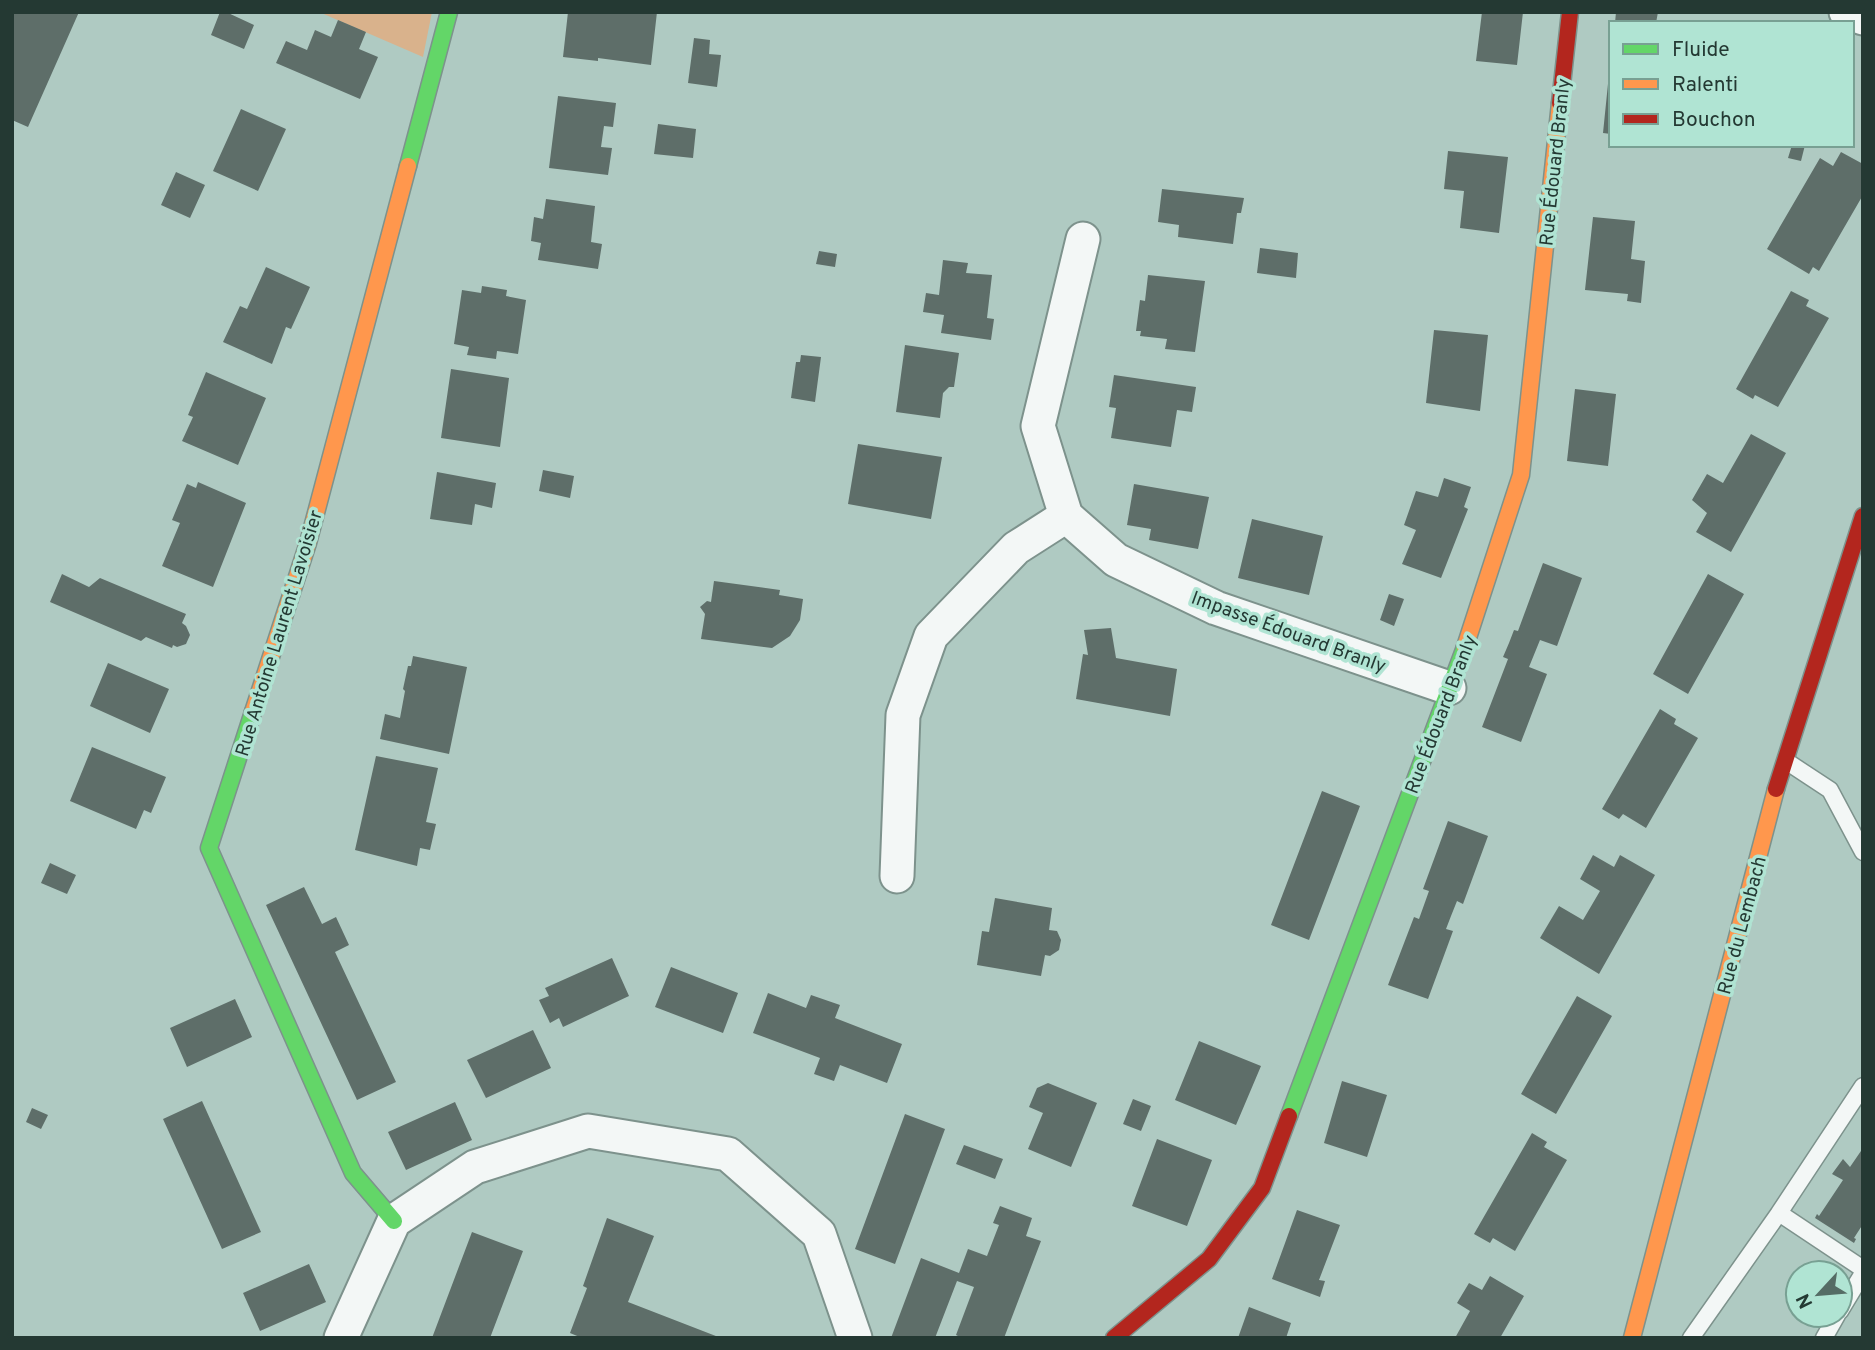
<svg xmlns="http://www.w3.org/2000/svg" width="1875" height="1350" viewBox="0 0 1875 1350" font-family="Overpass,sans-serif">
	<rect width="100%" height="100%" fill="#afcac2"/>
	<!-- pitch -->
	<path fill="#d9b28c" d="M319,12H432L423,57Z"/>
	<!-- building -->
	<path fill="#5e6e69" d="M12,12H79L28,127L12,120Z
		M220,12H226L254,25L244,49L211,35Z
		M568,12H657L651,65L598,58V61L563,57Z
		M1482,12H1523L1517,65L1476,61Z
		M1616,12H1658L1656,23H1615Z
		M338,20L366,32L359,49L378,57L360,99L276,63L286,41L307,50L315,30L331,37Z
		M694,38L710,40L709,54L721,55L717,87L688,83Z
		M1609,74H1611V134L1603,133Z
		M558,96L616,103L613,127L604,126L601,147L612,148L608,175L549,168Z
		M241,109L286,129L258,191L213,171Z
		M658,124L696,129L693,158L654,154Z
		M1792,145H1805L1801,161L1788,158Z
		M1448,151L1508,157L1499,233L1460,228L1464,191L1444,189Z
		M1841,152L1863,164V195L1819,271L1813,267L1809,274L1767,249L1820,158L1833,166Z
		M176,172L205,185L190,218L161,205Z
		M1162,189L1244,198L1241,213H1237L1233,244L1178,237L1179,225L1158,222Z
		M546,199L595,206L591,242L602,244L598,269L538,260L541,243L531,241L534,217L543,219Z
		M1593,217L1635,221L1631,259L1645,261L1641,303L1627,301L1628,294L1585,290Z
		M1260,248L1298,253L1296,278L1257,273Z
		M819,251L837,254L835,267L816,264Z
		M943,260L968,263L966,273L992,275L987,318L994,319L991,340L941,333L944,315L923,312L926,293L939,295Z
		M266,267L310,287L291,329L286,327L272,364L223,342L240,306L247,309Z
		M1148,275L1205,281L1195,352L1165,349L1167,339L1140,336L1141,331H1136L1140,300L1145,301Z
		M482,286L507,290L506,296L526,300L518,354L497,351L496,359L467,355L469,347L454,344L462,290L481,293Z
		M1791,291L1809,300L1806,306L1829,318L1778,407L1755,395L1753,399L1736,389Z
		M1434,330L1488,335L1480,411L1426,403Z
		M905,345L959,353L954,387H949L943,393L940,418L896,412Z
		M801,355L821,357L815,402L791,398L796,362H800Z
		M451,369L509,378L500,447L441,438Z
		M206,372L266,398L238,465L182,441L193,417L188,415Z
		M1114,375L1196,387L1192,412L1177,410L1171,447L1111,438L1116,408L1109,407Z
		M1575,389L1616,394L1608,466L1567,461Z
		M1751,434L1786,453L1731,552L1696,532L1707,513L1692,500L1707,474L1723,483Z
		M858,444L942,457L931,519L848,504Z
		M543,470L574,476L570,498L539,491Z
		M437,472L496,483L492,508L475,504L472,525L430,519Z
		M1444,478L1471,487L1464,507L1468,509L1441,578L1402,564L1416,530L1404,525L1416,491L1438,497Z
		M198,482L246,503L213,587L162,566L180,523L172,520L187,484L196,488Z
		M1134,484L1209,497L1198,549L1149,540L1151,529L1127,525Z
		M1252,519L1323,536L1309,595L1238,578Z
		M1543,563L1582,578L1557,646L1540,640L1529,667L1547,674L1521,742L1482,727L1508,659L1503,657L1509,643L1514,630L1518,631Z
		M62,574L89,587L100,578L186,614L182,623L186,626L190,635L186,644L177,647L173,645L172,648L146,637L141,641L50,602Z
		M1708,574L1744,594L1688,694L1653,674Z
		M714,581L780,590L779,595L803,599L800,620L790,636L772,648L701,639L705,614L700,607L707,601L711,602Z
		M1389,594L1404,599L1394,626L1380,620Z
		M1111,628L1116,658L1177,669L1170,716L1076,699L1083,654L1088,655L1084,630Z
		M413,656L467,667L449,754L380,739L385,714L400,718L405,691L403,689L408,666H411Z
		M108,663L169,689L150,733L90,706Z
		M1660,709L1676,719L1674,724L1698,738L1646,828L1623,814L1619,819L1602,809Z
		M92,747L166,777L151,813L144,810L136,829L70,801Z
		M376,756L438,768L426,822L436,824L430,850L420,848L417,866L355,850Z
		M1322,791L1360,806L1309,940L1271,925Z
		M1448,821L1488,836L1463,904L1457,901L1451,916L1446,929L1453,931L1428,999L1388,985L1414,917L1419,919L1429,891L1423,889Z
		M1593,855L1614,867L1620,855L1655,875L1599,974L1540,938L1559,906L1583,920L1600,891L1580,879Z
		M50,863L76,875L67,894L41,883Z
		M304,887L322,924L336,917L349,945L335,952L396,1082L357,1100L266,905Z
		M995,898L1052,908L1049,930L1057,931L1061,940L1059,950L1050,956L1045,955L1041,976L977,965L982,931L989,932Z
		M612,958L629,996L563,1027L559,1018L550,1023L539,1000L549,996L545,988Z
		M671,967L738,993L723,1033L655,1007Z
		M768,993L806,1008L811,995L840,1005L835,1018L902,1044L887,1083L840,1065L834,1081L814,1074L820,1058L753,1033Z
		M1577,996L1612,1016L1556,1114L1521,1094Z
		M235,999L252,1037L187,1067L170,1028Z
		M533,1030L551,1068L486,1098L467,1060Z
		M1199,1041L1261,1066L1236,1125L1175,1100Z
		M1342,1081L1387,1095L1367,1157L1324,1143Z
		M1048,1083L1097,1103L1071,1167L1028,1149L1043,1113L1029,1107L1037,1088Z
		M1133,1099L1151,1106L1141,1131L1123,1124Z
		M202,1101L261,1232L222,1249L163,1119Z
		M455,1102L472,1140L406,1170L388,1132Z
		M32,1108L48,1115L41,1129L26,1122Z
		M905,1114L945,1129L895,1264L855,1249Z
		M1532,1133L1547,1142L1544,1147L1567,1160L1515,1251L1493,1238L1490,1243L1474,1234Z
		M1157,1139L1212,1160L1187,1226L1132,1206Z
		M964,1145L1003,1159L995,1179L956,1164Z
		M1863,1148V1224L1854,1238L1856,1239L1854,1243L1815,1218L1817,1214L1819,1216L1843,1180L1832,1174L1843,1159L1850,1167Z
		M1000,1206L1032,1218L1026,1236L1041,1241L1004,1338H962L956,1335L974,1287L957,1281L935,1338H891L921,1258L959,1273L968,1249L987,1256L999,1225L993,1223Z
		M1297,1210L1340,1225L1319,1280L1325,1281L1320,1297L1272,1279Z
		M607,1218L654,1236L628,1302L721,1338H582L570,1333L587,1288L583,1286Z
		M472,1232L523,1251L490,1338H432Z
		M309,1264L326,1302L260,1331L243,1293Z
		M1490,1276L1524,1296L1500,1338H1455L1470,1311L1457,1303L1469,1283L1482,1290Z
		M1249,1307L1291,1323L1286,1338H1238Z"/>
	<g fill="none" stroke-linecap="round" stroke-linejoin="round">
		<!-- lane casing -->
		<g stroke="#7d928c" stroke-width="19">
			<path id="lane" d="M1786,761L1830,790L1863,852
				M1779,1213L1863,1086
				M1840,1311L1863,1273
				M1691,1338L1779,1213L1863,1269
				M1824,1338L1837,1315"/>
		</g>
		<!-- street casing -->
		<g stroke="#7d928c" stroke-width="37">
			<path id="street" d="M1846,12L1863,18
				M1083,239L1038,426L1066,516L1116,560L1216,608L1449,688
				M897,876L903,715L931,636L1016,548L1066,516
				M341,1338L394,1221L475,1167L588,1131L728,1154L819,1234L855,1338"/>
		</g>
		<!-- fast casing -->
		<g stroke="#7d928c" stroke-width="19">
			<path id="fast" d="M408,166L449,12
				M253,712L209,848L353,1173L394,1221
				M1289,1116L1465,647"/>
		</g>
		<!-- slow casing -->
		<g stroke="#7d928c" stroke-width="19">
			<path id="slow" d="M1465,647L1521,475L1560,103
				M253,712L308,543L408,166
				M1632,1338L1776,789"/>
		</g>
		<!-- jam casing -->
		<g stroke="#7d928c" stroke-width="19">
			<path id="jam" d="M1560,103L1570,12
				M1776,789L1863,516
				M1114,1338L1209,1259L1262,1188L1289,1116"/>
		</g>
		<!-- lane -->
		<use href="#lane" stroke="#f3f7f6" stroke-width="16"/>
		<!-- street -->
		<use href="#street" stroke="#f3f7f6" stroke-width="33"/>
		<!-- fast -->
		<use href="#fast" stroke="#63d668" stroke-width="16"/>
		<!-- slow -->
		<use href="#slow" stroke="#ff974d" stroke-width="16"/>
		<!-- jam -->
		<use href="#jam" stroke="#b3261e" stroke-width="16"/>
	</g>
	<g text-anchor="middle" stroke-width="7" stroke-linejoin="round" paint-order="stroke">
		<!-- street labels -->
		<g font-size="19" fill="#243933" stroke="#b0e4d3">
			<text transform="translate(1554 162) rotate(-84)" y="7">Rue Édouard Branly</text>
			<text transform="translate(1289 631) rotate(20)" y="7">Impasse Édouard Branly</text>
			<text transform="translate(278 633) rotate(-73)" y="7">Rue Antoine Laurent Lavoisier</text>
			<text transform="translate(1440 714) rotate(-69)" y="7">Rue Édouard Branly</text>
			<text transform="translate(1741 925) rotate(-75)" y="7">Rue du Lembach</text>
		</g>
	</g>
	<!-- border -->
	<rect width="1875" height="1350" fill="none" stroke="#243933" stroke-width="28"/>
	<!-- legend -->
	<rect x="1609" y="21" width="245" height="126" fill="#b0e4d3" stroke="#78a093" stroke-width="2"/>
	<rect x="1623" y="44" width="35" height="10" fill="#63d668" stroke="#78a093" stroke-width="2"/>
	<text x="1672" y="56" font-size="21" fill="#243933">Fluide</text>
	<rect x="1623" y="79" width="35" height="10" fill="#ff974d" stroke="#78a093" stroke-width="2"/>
	<text x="1672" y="91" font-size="21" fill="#243933">Ralenti</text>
	<rect x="1623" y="114" width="35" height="10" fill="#b3261e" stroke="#78a093" stroke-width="2"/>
	<text x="1672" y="126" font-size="21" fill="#243933">Bouchon</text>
	<!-- north arrow -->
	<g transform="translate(1819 1294) rotate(244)"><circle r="33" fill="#b0e4d3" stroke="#78a093" stroke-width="2"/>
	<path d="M0-5L12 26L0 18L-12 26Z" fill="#556c65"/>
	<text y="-10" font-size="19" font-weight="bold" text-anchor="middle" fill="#243933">N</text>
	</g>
</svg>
